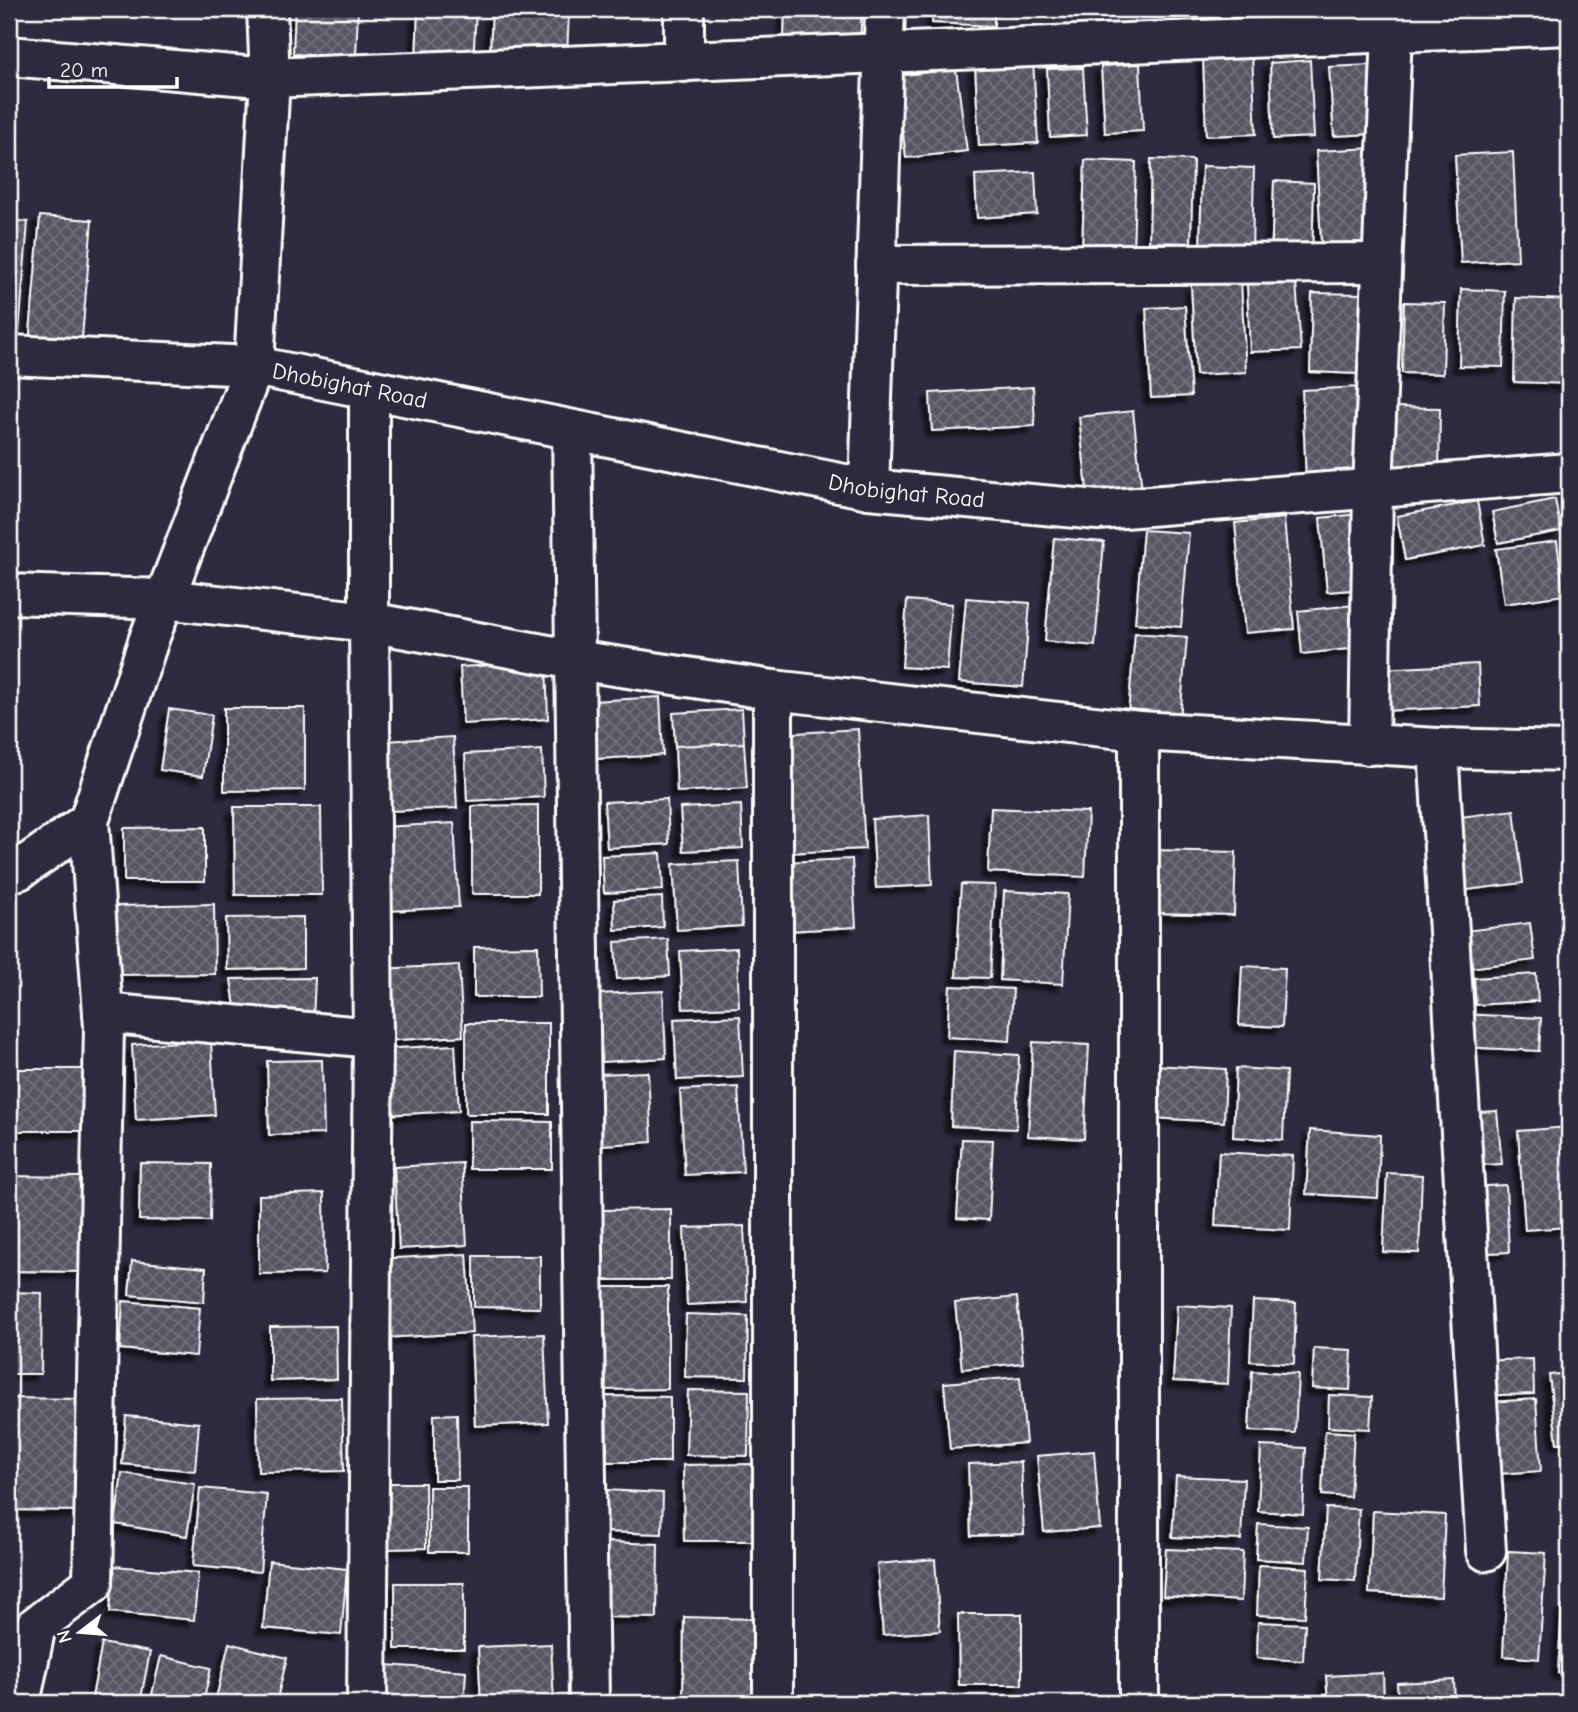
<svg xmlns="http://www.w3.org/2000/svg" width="1578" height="1712" viewBox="0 0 1578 1712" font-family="'Comic Neue',sans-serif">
	<defs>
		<pattern id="building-cross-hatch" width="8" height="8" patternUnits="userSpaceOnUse" patternTransform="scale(1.75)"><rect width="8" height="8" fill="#595564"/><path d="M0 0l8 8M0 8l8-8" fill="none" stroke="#726e7b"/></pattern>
		<filter id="shadow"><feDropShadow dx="-6" dy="6" stdDeviation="2" flood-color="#0009"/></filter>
	</defs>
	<rect width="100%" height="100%" fill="#2f2a3d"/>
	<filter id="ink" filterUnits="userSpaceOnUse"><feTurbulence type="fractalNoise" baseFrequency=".0143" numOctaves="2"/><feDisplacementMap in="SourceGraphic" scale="14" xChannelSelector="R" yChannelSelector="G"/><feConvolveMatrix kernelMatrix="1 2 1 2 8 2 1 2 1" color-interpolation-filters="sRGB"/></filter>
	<g filter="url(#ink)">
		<!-- building -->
		<path fill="url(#building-cross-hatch)" stroke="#fff" stroke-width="2" filter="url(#shadow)" d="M295,9H358L356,57L293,54Z
			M418,9H476L473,66L416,63Z
			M492,9H569L567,57L490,54Z
			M785,9H862L860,42L784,38Z
			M933,9H994V26L932,23Z
			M1252,55L1256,134L1206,136L1203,57Z
			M1310,60L1314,137L1273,139L1270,63Z
			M1033,61L1038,143L979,146L975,64Z
			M1140,64L1143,131L1105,133L1101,66Z
			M1371,65L1374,134L1334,136L1329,67Z
			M1083,68L1087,135L1050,137L1047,69Z
			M956,69L967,151L906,158L896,76Z
			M1374,148L1379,257L1322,259L1316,151Z
			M1513,152L1518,260L1461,263L1455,155Z
			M1151,159L1193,160L1191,243L1149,242Z
			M1085,160L1136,162L1133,253L1082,252Z
			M1202,166L1254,168L1252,252L1200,250Z
			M1035,172L1037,214L977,218L975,175Z
			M1274,181L1314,183L1312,263L1271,261Z
			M40,216L92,220L81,350L29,345Z
			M9,220L28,222L19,332L9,331Z
			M1296,282L1301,350L1250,352L1247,284Z
			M1241,283L1246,372L1196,375L1191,285Z
			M1461,289L1505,291L1503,367L1459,366Z
			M1312,293L1361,294L1358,374L1310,372Z
			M1516,298L1569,300V384L1514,382Z
			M1404,302L1445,303L1443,374L1402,373Z
			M1185,306L1191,396L1151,398L1146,308Z
			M1033,387L1035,426L932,431L930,393Z
			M1361,387L1365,477L1306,480L1302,390Z
			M1390,407L1440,408L1439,474L1388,472Z
			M1133,411L1142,491L1088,498L1079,417Z
			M1555,499L1561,531L1498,543L1492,512Z
			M1477,501L1485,545L1405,560L1397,516Z
			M1359,514L1365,589L1327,592L1320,518Z
			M1284,518L1294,629L1245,633L1235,523Z
			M1143,530L1189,533L1181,627L1135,623Z
			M1054,538L1104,542L1095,646L1045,641Z
			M1557,541L1564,595L1504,604L1496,549Z
			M966,598L1030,603L1023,687L959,682Z
			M907,600L952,604L947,670L902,667Z
			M1354,605L1358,648L1302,654L1298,611Z
			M1135,633L1187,637L1180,719L1128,714Z
			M546,662L548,719L463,724L460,667Z
			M1478,664L1480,706L1383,711L1380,669Z
			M660,697L663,755L597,759L593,701Z
			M224,708H305V790L224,791Z
			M169,709L212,715L203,776L160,770Z
			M742,709L744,743L675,746L673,713Z
			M858,729L865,849L787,853L781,734Z
			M453,737L457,808L389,811L385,741Z
			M744,743L747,788L677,792L675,746Z
			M542,750L544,797L467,801L465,754Z
			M667,799L669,844L607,848L604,802Z
			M538,805V894H472V806Z
			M741,805L743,848L683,851L680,808Z
			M234,807H321L322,895H235Z
			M991,808L1088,812L1085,877L988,872Z
			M1514,810L1523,883L1460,891L1452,818Z
			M929,815L932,885L876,888L872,819Z
			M454,823L459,907L388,911L383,827Z
			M205,827V881H124V828Z
			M1154,850L1236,852L1234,915L1153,913Z
			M661,853L663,890L604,893L602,856Z
			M852,859L856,927L789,931L785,862Z
			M739,861L742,926L677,930L673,864Z
			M961,884L995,885L990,978L956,977Z
			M1004,891L1068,894L1063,984L1000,980Z
			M662,897L663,927L615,930L614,900Z
			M214,904L215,974L115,975L114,906Z
			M303,917V968L227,970L226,918Z
			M1530,923L1535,960L1461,969L1456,932Z
			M668,939L670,976L617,979L615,942Z
			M538,946L539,997H474V947Z
			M737,948L739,1007L683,1009L680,951Z
			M459,965L463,1036L383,1041L379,969Z
			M1242,966L1285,968L1282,1027L1239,1025Z
			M1536,974L1538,1001L1476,1005L1474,978Z
			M315,978L313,1020L236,1014L231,979Z
			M950,986L1013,989L1010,1041L947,1037Z
			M663,991L666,1058L602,1062L598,994Z
			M1462,1014L1541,1018L1539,1051L1461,1047Z
			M740,1016L743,1077L677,1080L674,1019Z
			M466,1023H549V1114H466Z
			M211,1040L215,1115L136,1120L132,1045Z
			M1033,1042L1089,1045L1084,1139L1028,1136Z
			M455,1045L459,1111L383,1115L379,1049Z
			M954,1051L1019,1055L1016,1129L951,1126Z
			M322,1060L324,1134L269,1135L267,1061Z
			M1152,1065L1226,1069L1224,1122L1150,1118Z
			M1236,1068L1286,1071L1283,1140L1233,1137Z
			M14,1069H89L88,1131H14Z
			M648,1072L652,1142L602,1145L598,1074Z
			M738,1087L743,1172L685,1175L680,1090Z
			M1497,1111L1502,1164L1463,1166L1459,1113Z
			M469,1121L552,1122V1169H469Z
			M1569,1127V1227L1525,1230L1518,1131Z
			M1310,1130L1380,1135L1378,1198L1306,1194Z
			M962,1139L993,1140L989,1220L957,1218Z
			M1219,1152L1293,1156L1290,1230L1215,1226Z
			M140,1163L211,1164L210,1221L139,1220Z
			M462,1163L467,1245L399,1249L394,1167Z
			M1387,1173L1422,1175L1419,1253L1383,1252Z
			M9,1176L82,1177V1272L9,1271Z
			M1506,1185L1509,1252L1469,1254L1466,1187Z
			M324,1193L325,1273L259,1274V1195Z
			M671,1209V1280H602L601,1210Z
			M744,1226L747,1302L687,1305L684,1228Z
			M467,1254L472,1333L383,1338L379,1259Z
			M474,1256H540V1308L474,1307Z
			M132,1261L206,1268L204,1302L129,1295Z
			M601,1287H668V1389L602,1390Z
			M9,1292L42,1293L41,1374H9Z
			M1017,1297L1023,1363L962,1369L955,1303Z
			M123,1301L200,1308L196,1356L120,1349Z
			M1253,1301L1296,1303L1294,1364L1250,1361Z
			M1177,1305L1231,1308L1228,1384L1173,1381Z
			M686,1314L748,1316L747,1378L685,1377Z
			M336,1326L337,1379L270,1381V1327Z
			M544,1334L548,1423L475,1426L471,1337Z
			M1314,1348L1352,1350L1350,1390L1312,1388Z
			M1533,1359L1534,1394L1471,1396L1470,1361Z
			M1252,1371L1298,1374L1295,1433L1249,1431Z
			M1569,1373V1442L1557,1443L1549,1375Z
			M1020,1377L1026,1443L950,1449L944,1383Z
			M688,1390L749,1391L748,1456L686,1455Z
			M1329,1395L1372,1397L1370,1429L1328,1427Z
			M606,1396L670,1397V1462H607Z
			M9,1398L81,1399L80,1511L9,1510Z
			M342,1398L344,1471L258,1472L257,1399Z
			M1536,1399L1541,1471L1482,1475L1476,1403Z
			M457,1414L458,1480H434V1415Z
			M126,1416L199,1423L195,1471L122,1464Z
			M1325,1431L1354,1433L1350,1497L1322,1495Z
			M1261,1446L1306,1448L1303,1514L1258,1511Z
			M1094,1451L1100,1528L1044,1532L1037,1456Z
			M1021,1462L1024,1534L971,1536L968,1464Z
			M752,1464V1541H684L683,1465Z
			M122,1473L195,1484L187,1536L115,1524Z
			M1176,1476L1244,1479L1241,1540L1172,1537Z
			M388,1483H425L426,1548L389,1549Z
			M429,1487H468V1552H429Z
			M200,1488L267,1494L260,1572L193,1566Z
			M605,1490L663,1493L662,1534L604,1532Z
			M1326,1508L1359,1509L1355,1581L1322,1579Z
			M1373,1511L1445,1515L1441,1597L1369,1593Z
			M1258,1524L1308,1527L1306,1562L1256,1559Z
			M606,1542L658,1544L657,1618L605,1617Z
			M1166,1549L1243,1552L1241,1601L1163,1596Z
			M1508,1551L1546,1553L1539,1659L1503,1656Z
			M935,1559L940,1631L883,1635L877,1564Z
			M269,1561L347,1569L341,1635L263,1628Z
			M1259,1565L1308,1568L1305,1617L1257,1615Z
			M114,1566L198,1573L194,1620L110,1612Z
			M395,1583H464V1649H395Z
			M1562,1606H1569V1674L1558,1673Z
			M958,1614H1022V1685H959Z
			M684,1617L754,1619L753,1703H683Z
			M1258,1622L1305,1624L1303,1661L1257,1658Z
			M102,1643L150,1652L140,1703H91Z
			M229,1643L287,1658L276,1703H215Z
			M551,1644L554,1703H481L478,1647Z
			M161,1656L211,1668L203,1703H150Z
			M387,1665L466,1671L464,1703H385Z
			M1383,1673L1384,1703H1328L1326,1676Z
			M1454,1680L1455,1703H1398L1397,1683Z"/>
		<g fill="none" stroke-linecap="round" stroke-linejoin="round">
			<!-- street casing -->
			<g stroke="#fff" stroke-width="44">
				<g id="street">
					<path d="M9,56L270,78L1569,25"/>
					<path d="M684,62V9"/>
					<path d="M876,265L1382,263"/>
					<path id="s1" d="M9,355L254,366L869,489L1098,510L1569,473"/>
					<path d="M572,430L589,1703"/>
					<path d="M869,489L885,9"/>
					<path d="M9,594L164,599L369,622L575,660L773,690L1139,731L1438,748L1569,751"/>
					<path d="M1139,731V1703"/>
					<path d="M1369,745L1373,488L1392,32"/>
					<path d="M1438,748L1486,1551"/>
					<path d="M9,872L19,870L89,821"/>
					<path d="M103,1013L373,1038"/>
					<path d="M20,1703L36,1626L93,1583L104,1027L89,821L149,639L254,366L270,78L267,9"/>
					<path d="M367,1703L373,1038L369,622V389"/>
					<path d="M773,1703V690"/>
				</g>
			</g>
			<!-- street -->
			<use href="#street" stroke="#2f2a3d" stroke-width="38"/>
		</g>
	</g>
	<g text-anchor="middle" stroke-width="7" stroke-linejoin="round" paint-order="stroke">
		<!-- street labels -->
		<g font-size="23" fill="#fff" stroke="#2f2a3d">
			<text dy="8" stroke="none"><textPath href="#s1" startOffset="343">Dhobighat Road</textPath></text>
			<text dy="8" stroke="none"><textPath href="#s1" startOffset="910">Dhobighat Road</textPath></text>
		</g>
	</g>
	<!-- margin -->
	<rect width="1578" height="1712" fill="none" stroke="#2f2a3d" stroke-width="35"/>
	<rect x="18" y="18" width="1543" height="1677" fill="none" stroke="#fff" stroke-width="2.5" filter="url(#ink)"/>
	<!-- north arrow -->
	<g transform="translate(80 1632) rotate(254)" stroke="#2f2a3d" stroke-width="5" paint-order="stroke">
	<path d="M0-5L12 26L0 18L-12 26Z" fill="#ffffff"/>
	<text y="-10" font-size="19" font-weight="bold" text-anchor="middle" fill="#ffffff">N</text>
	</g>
	<!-- scale -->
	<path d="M49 77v10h128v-10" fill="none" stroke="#ffffff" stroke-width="3.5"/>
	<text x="60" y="77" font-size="21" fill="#ffffff" stroke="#2f2a3d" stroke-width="5" paint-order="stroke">20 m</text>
</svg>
